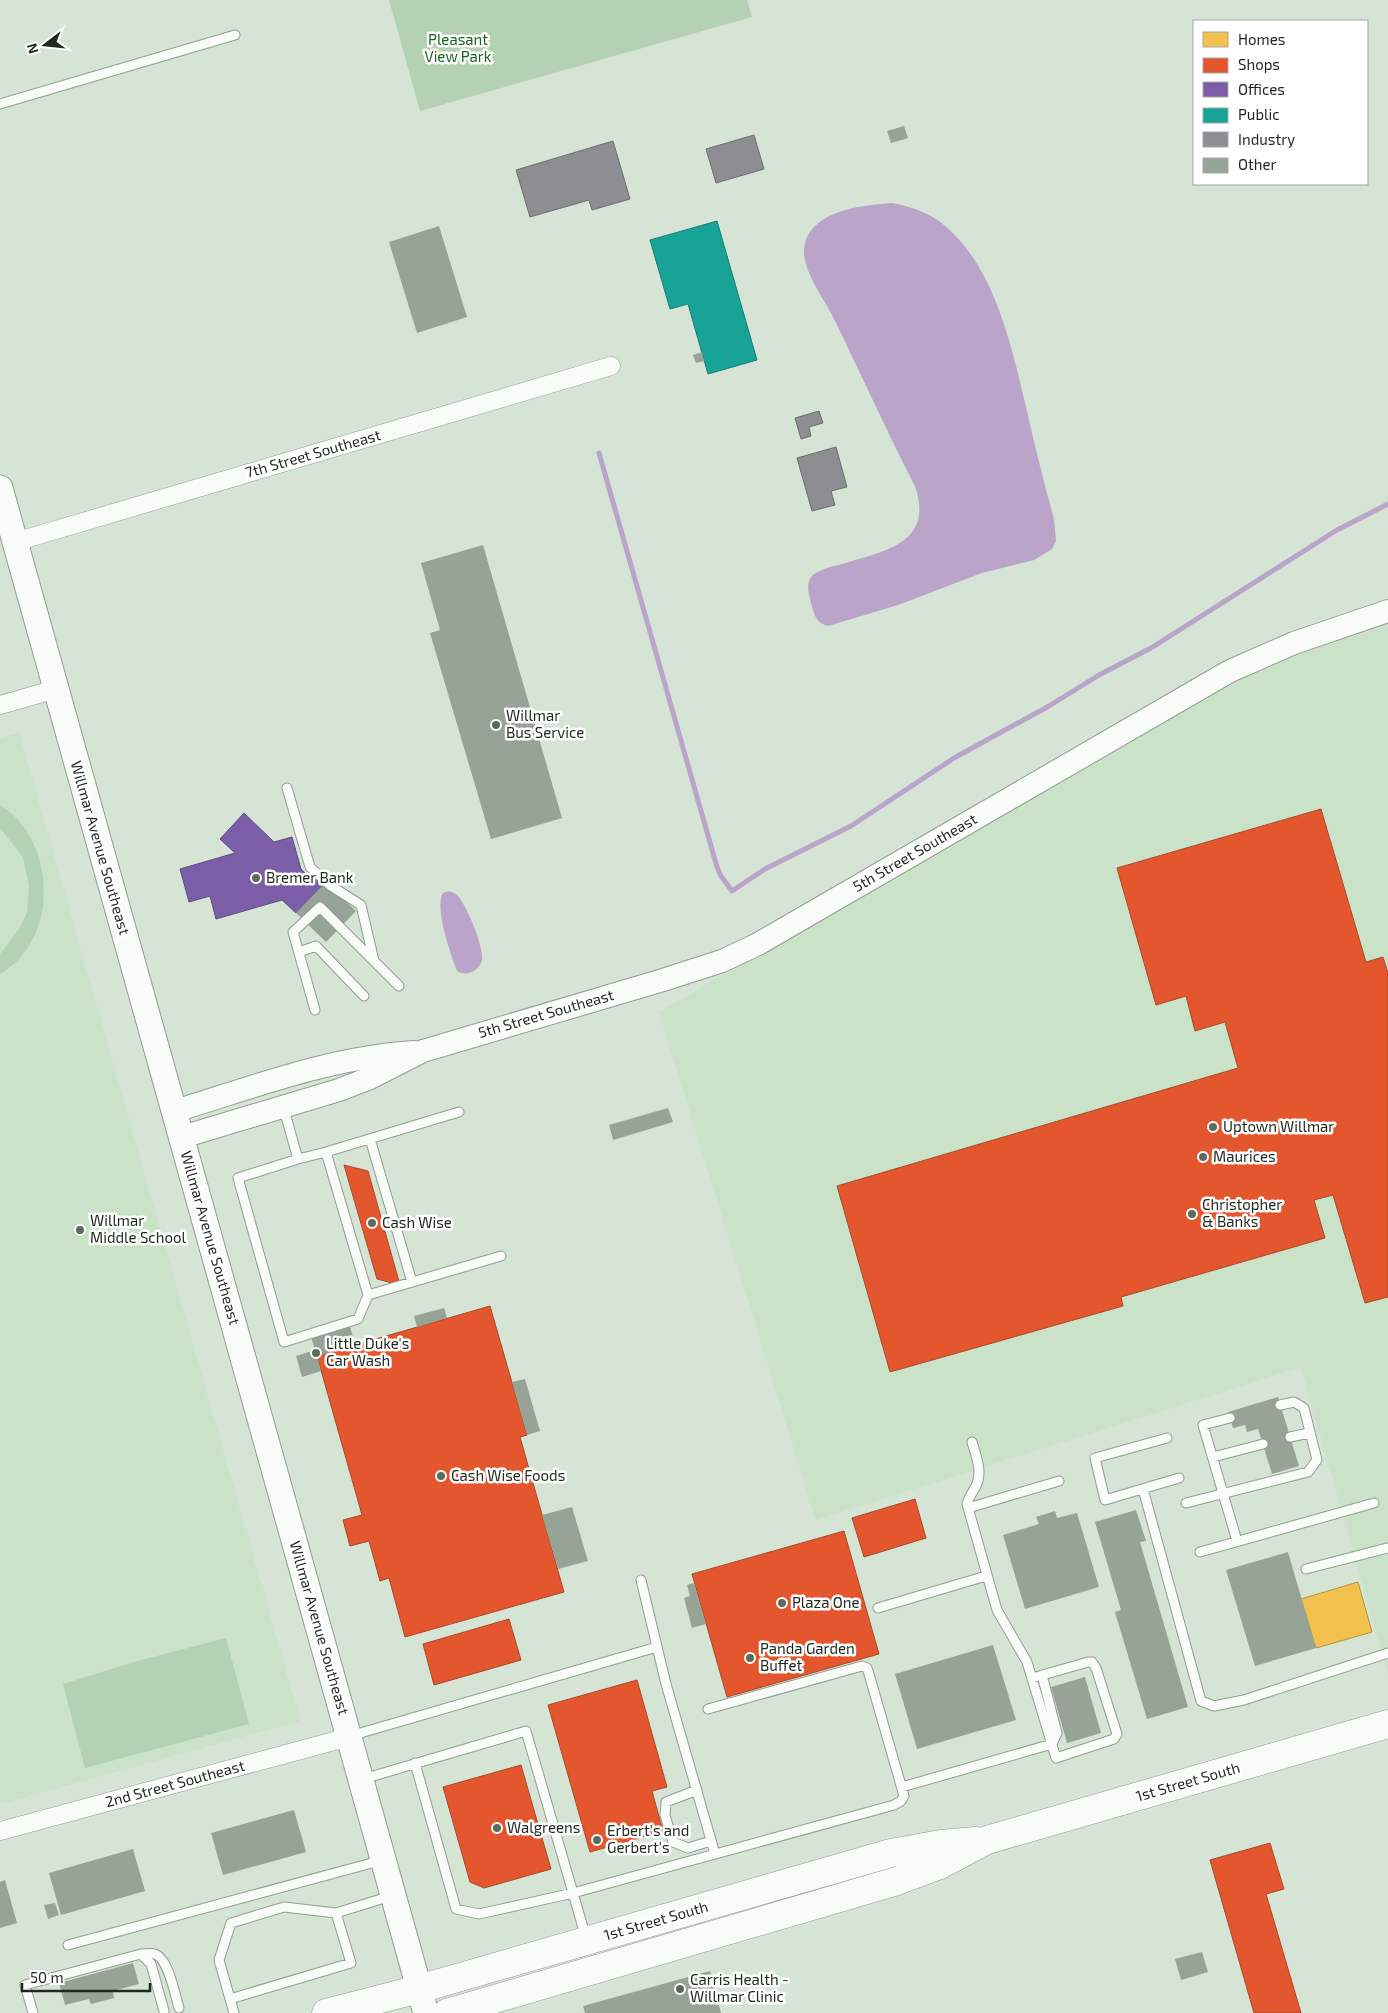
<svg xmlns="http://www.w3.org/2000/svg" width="1388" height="2013" viewBox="0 0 1388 2013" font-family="'Exo 2',sans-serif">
	<rect width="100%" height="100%" fill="#d5e4d4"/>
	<!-- built -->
	<path fill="#c9e2c8" d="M1388,626V1674L1301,1367L816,1520L659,1012L1275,658Z
		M19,733L300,1721L0,1804V738Z"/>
	<!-- green -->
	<path fill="#b4d1b3" d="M389,0H747L752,17L420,111Z
		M0,805C57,840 60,940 0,974V954L19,929L27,913L29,886L23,857L0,828Z
		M226,1638L249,1724L85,1768L63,1684L134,1662Z"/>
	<!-- water -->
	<path fill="#baa4ca" d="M892,203C911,207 929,212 944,225C996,268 1012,349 1027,411C1035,447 1044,483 1054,519L1056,541L1052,549L1034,560L982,573L898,605L828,626C817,623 815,617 812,607C810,598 805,586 811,577C817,570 830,567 839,565C882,551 935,545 915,486C887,432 862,376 835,321C826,301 809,281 805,260C803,252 804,244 807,237C821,209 865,205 892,203Z
		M449,891C451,892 455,893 456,894C466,903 482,943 482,956C483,963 478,969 472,972C467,974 462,974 457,971C451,954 434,908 443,893Z"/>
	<!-- homes -->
	<path fill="#f2c14e" stroke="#b2933f" d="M1358,1582L1372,1632L1316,1648L1301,1599Z"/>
	<!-- shops -->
	<path fill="#e4572e" stroke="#a94929" d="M1321,809L1366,962L1383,957L1388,973V1297L1365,1303L1333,1195L1314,1200L1325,1238L1121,1297L1123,1306L890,1372L837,1186L1238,1068L1225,1022L1195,1031L1186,996L1156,1005L1117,868Z
		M344,1165L368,1171L400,1285L377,1279Z
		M490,1306L527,1435L520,1437L564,1592L405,1637L389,1578L380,1581L369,1541L350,1546L343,1520L362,1515L317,1356Z
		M915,1499L926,1538L864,1557L852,1518Z
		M844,1531L879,1654L727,1697L692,1574Z
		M509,1619L521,1660L434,1685L423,1644Z
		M637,1680L667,1787L652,1791L663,1831L590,1852L548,1705Z
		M521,1765L551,1869L484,1888L470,1882L443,1787Z
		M1270,1843L1284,1889L1266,1894L1301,2013H1254L1210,1860Z"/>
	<!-- offices -->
	<path fill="#7b5ea7" stroke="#5f4e7e" d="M244,813L274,842L292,837L301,869L308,876L313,870L326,882L296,913L282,900L216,919L210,896L189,902L180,869L235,853L220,839Z"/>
	<!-- public -->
	<path fill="#17a398" stroke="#197e73" d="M717,221L757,360L708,374L688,304L670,309L650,240Z"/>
	<!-- industry -->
	<path fill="#8d8d92" stroke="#6c6f6f" d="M754,135L764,169L716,183L706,149Z
		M613,141L630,199L592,210L589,200L530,217L516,170Z
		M819,411L823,423L809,427L811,436L801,439L795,418Z
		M836,447L847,487L831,491L835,505L812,511L797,458Z"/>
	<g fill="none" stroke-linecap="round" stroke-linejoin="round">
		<!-- stream -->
		<path stroke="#baa4ca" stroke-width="5" d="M599,453L717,867L721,876L732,891L765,869L851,826L954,758L1049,706L1099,675L1151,648L1337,530L1388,504"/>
	</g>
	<!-- building -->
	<path fill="#98a398" d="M904,126L908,138L891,143L887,131Z
		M439,226L467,317L417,333L389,242Z
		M702,352L704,361L696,363L693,355Z
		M483,545L562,818L491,839L430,633L440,630L421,563Z
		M326,882L356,911L326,942L296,913Z
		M668,1108L673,1122L613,1140L609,1125Z
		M444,1308L447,1318L417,1327L414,1316Z
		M350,1326L355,1345L317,1356L321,1371L302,1377L296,1356L315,1350L311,1337Z
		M525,1379L540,1431L527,1435L512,1382Z
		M1278,1397L1299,1466L1272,1474L1258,1429L1247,1432L1245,1425L1233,1428L1228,1412Z
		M572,1507L588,1561L558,1569L542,1515Z
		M1136,1510L1146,1541L1140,1542L1188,1707L1147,1719L1115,1612L1121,1610L1095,1522Z
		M1055,1511L1057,1518L1077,1513L1099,1587L1025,1609L1003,1535L1039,1524L1036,1517Z
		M1288,1552L1316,1648L1255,1666L1226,1570Z
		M694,1583L706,1624L692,1628L684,1598L690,1596L687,1585Z
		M993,1645L1016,1720L917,1749L895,1674Z
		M1085,1677L1101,1733L1067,1743L1051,1687Z
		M294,1810L306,1852L223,1875L211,1833Z
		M133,1849L145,1891L61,1915L49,1873Z
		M5,1880L17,1923L0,1928V1882Z
		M55,1903L59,1915L48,1919L44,1905Z
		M1202,1952L1208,1972L1181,1980L1175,1959Z
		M133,1963L139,1984L113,1991L114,1998L91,2004L89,1999L65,2005L59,1983Z
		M710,1971L721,2013H585L583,2006Z"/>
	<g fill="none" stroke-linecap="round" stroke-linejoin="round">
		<!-- service casing -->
		<g stroke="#929d91" stroke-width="11">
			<path id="service" d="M0,104L235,35
				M287,788L310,867L331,886L361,905L374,961
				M299,952L316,946L364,996
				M315,1010L293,932L320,907L399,986
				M283,1106L298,1159
				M459,1112L326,1152L368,1295L501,1256
				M370,1139L412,1282
				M326,1152L298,1159L238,1178L284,1342L358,1319L368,1295
				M1230,1418L1203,1425L1237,1541
				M1290,1437L1309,1433
				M1167,1438L1095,1458L1105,1500L1179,1478
				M972,1442C976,1456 983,1472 976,1486C973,1492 969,1496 967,1504L997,1610L1027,1662L1056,1758L1114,1739L1117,1734L1096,1668L1092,1662H1088L1032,1678
				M1213,1457L1263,1444
				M1143,1489L1201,1701L1214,1706L1244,1700L1388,1653
				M1186,1503L1308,1472L1317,1460L1304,1408L1294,1402L1280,1405
				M968,1508L1059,1481
				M1200,1552L1374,1503
				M1306,1569L1387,1548
				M641,1580L666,1684L715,1854
				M878,1608L986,1576
				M350,1736L657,1647
				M363,1779C417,1763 472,1747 526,1731L573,1893L479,1914L456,1909L415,1763
				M902,1787L1052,1744L1057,1733L1042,1675
				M697,1790L666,1802L665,1815L673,1842L688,1848L711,1841
				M336,1913L391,1896
				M586,1938L573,1893L894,1805L901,1801L904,1796L869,1674L867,1668L862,1666L708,1709
				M68,1945L383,1860
				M141,1954L151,1964L164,2011
				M230,1999L351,1963L336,1913L284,1907L231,1923L219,1960L234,2013
				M33,2013L25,1985L141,1954C146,1954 152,1952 157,1955C169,1962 175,1995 179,2008"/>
		</g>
		<!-- minor casing -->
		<g stroke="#929d91" stroke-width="19">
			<path id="minor" d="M15,542L611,366
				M0,705L56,689
				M0,1831L349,1737"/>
		</g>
		<!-- tertiary casing -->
		<g stroke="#929d91" stroke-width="24">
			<path id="tertiary" d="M175,1111C253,1087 332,1057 414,1052
				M182,1137L339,1090L370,1078L423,1051L663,980L722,961L758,944L1230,671L1294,643L1388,611"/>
		</g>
		<!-- secondary casing -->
		<g stroke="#929d91" stroke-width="27">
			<path id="secondary" d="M0,488L426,2013"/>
		</g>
		<!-- primary casing -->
		<g stroke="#929d91" stroke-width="29">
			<path id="primary" d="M326,2013L419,1989L891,1853L941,1844L976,1841
				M447,2013L897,1881L940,1865L987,1840L1388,1724"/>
		</g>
		<!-- service -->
		<use href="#service" stroke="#f9fbf9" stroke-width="9"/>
		<!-- minor -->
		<use href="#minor" stroke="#f9fbf9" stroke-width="18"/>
		<!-- tertiary -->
		<use href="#tertiary" stroke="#f9fbf9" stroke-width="22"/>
		<!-- secondary -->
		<use href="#secondary" stroke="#f9fbf9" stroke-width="25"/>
		<!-- primary -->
		<use href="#primary" stroke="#f9fbf9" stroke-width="28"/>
	</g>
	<!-- markers -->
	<g fill="#5e6a5d" stroke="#fff" stroke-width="2">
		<circle cx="496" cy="725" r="5"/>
		<circle cx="256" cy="878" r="5"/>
		<circle cx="1213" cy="1127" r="5"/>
		<circle cx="1203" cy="1157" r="5"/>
		<circle cx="1192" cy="1214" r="5"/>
		<circle cx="372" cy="1223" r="5"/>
		<circle cx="80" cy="1230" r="5"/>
		<circle cx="316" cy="1353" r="5"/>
		<circle cx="441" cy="1476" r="5"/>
		<circle cx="782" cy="1603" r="5"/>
		<circle cx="750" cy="1658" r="5"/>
		<circle cx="497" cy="1828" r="5"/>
		<circle cx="597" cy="1840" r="5"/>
		<circle cx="680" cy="1989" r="5"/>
	</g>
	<g text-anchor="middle" stroke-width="5" stroke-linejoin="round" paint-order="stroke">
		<!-- park labels -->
		<g font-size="15" fill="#19641e" stroke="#fff">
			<text x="458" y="45">Pleasant<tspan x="458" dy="17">View Park</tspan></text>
		</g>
		<!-- street labels -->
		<g font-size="15" fill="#1e281d" stroke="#fff">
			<text transform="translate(313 454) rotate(-16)" y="5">7th Street Southeast</text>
			<text transform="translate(100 848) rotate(74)" y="5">Willmar Avenue Southeast</text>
			<text transform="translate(915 853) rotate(-30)" y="5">5th Street Southeast</text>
			<text transform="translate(546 1014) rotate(-16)" y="5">5th Street Southeast</text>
			<text transform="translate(210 1238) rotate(74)" y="5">Willmar Avenue Southeast</text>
			<text transform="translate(319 1628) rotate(74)" y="5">Willmar Avenue Southeast</text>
			<text transform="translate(1188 1782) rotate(-16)" y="5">1st Street South</text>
			<text transform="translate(175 1784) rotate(-15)" y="5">2nd Street Southeast</text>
			<text transform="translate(656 1921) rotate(-16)" y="5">1st Street South</text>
		</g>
		<!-- poi labels -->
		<g font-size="15" fill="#1e281d" stroke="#fff" text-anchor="start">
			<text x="506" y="721">Willmar<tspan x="506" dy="17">Bus Service</tspan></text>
			<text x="266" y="883">Bremer Bank</text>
			<text x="1223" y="1132">Uptown Willmar</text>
			<text x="1213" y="1162">Maurices</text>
			<text x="1202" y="1210">Christopher<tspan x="1202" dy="17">&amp; Banks</tspan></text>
			<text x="90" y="1226">Willmar<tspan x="90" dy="17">Middle School</tspan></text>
			<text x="382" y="1228">Cash Wise</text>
			<text x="326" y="1349">Little Duke's<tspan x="326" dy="17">Car Wash</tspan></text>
			<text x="451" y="1481">Cash Wise Foods</text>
			<text x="792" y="1608">Plaza One</text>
			<text x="760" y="1654">Panda Garden<tspan x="760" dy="17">Buffet</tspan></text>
			<text x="507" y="1833">Walgreens</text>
			<text x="607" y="1836">Erbert's and<tspan x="607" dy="17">Gerbert's</tspan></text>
			<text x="690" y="1985">Carris Health -<tspan x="690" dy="17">Willmar Clinic</tspan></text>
		</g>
	</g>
	<!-- legend -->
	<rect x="1193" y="20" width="175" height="165" fill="#ffffff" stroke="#a5a9a5"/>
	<rect x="1203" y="32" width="25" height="15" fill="#f2c14e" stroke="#a5a9a5"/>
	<text x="1238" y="45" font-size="15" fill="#1e281d">Homes</text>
	<rect x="1203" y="58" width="25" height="15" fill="#e4572e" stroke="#a5a9a5"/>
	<text x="1238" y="70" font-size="15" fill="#1e281d">Shops</text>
	<rect x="1203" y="82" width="25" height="15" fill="#7b5ea7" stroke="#a5a9a5"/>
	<text x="1238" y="95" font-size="15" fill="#1e281d">Offices</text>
	<rect x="1203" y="108" width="25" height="15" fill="#17a398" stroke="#a5a9a5"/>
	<text x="1238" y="120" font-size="15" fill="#1e281d">Public</text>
	<rect x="1203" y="132" width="25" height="15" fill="#8d8d92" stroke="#a5a9a5"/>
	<text x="1238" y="145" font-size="15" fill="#1e281d">Industry</text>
	<rect x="1203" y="158" width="25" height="15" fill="#98a398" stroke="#a5a9a5"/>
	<text x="1238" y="170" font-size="15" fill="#1e281d">Other</text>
	<!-- north arrow -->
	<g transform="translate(45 45) rotate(254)" stroke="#ffffff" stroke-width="4" paint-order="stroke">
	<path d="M0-4L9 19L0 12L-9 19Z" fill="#1e281d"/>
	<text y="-8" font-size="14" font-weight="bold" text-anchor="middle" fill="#1e281d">N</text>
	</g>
	<!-- scale -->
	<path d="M22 1983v8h128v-8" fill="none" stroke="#1e281d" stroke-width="2.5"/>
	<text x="30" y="1983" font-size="15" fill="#1e281d" stroke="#ffffff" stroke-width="4" paint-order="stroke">50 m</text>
</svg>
